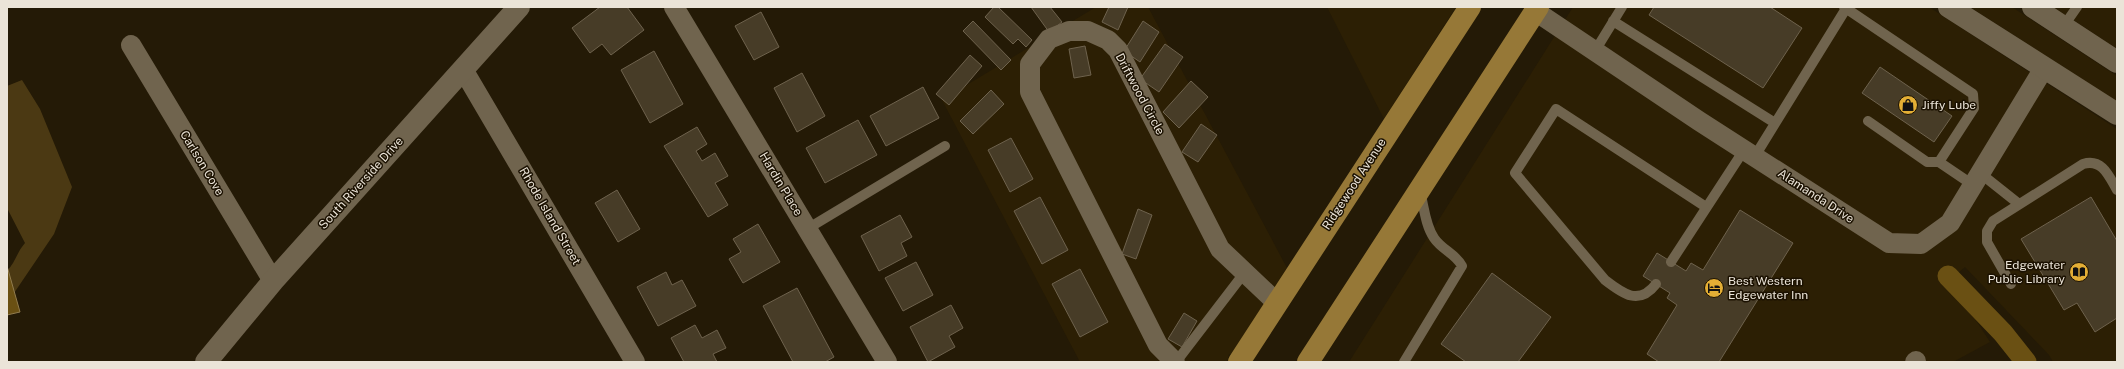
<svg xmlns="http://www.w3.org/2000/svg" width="2124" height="369" viewBox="0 0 2124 369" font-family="'Public Sans',sans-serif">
	<rect width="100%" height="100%" fill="#241a06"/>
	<!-- built -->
	<path fill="#2c1f04" d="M1096,7H1148L1287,268L1232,354H1229L1227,362H1080L942,100Z
		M1327,7H1456L1384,119Z
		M1573,7H1929L2117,129V362H2053L2049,355L1965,267L1950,280L1990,342L1953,362H1349Z
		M1970,7H2012L2056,36L2117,76V102Z
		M2053,7H2117V49L2070,18Z"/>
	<!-- green -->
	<path fill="#4b3913" d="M22,80L40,109L72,187L54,234L10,299L7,271C15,263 17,252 25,243L7,208V86Z"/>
	<!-- water -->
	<path fill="#6a5013" stroke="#917c4e" d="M7,266L20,312L7,315Z"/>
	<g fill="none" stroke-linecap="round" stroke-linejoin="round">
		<!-- canal -->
		<path stroke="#6a5013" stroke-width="21" d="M1948,276L2003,333L2026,362"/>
	</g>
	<!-- building -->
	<path fill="#473c27" stroke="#6e624d" d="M600,7H627L644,30L611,55L602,44L590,53L572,28Z
		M994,7H998L1032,40L1026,47L1018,39L1013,44L985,17Z
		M1031,7H1050L1062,22L1049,32Z
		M1109,7H1128L1118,30L1102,22Z
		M1654,7H1770L1802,28L1763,88L1649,15Z
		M761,12L779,47L754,60L735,26Z
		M973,21L1011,60L1001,70L963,31Z
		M1143,21L1159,32L1140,62L1124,51Z
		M1165,44L1183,57L1159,92L1140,79Z
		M1085,46L1091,75L1074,78L1069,49Z
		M654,51L683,104L650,123L621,70Z
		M970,55L982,66L949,105L936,94Z
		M1880,67L1952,116L1934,142L1862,93Z
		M802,73L825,116L797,132L774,88Z
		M1191,81L1208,97L1179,128L1163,112Z
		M923,87L939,118L886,146L870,116Z
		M991,90L1004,104L973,134L960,121Z
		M858,120L877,155L825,183L806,148Z
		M1201,124L1217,135L1198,162L1182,152Z
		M697,127L707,144L696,151L702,161L715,153L728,176L715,183L728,205L708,217L664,146Z
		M1011,138L1033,179L1010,192L988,150Z
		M617,190L640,229L618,242L595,203Z
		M1040,197L1068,250L1042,264L1014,211Z
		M2091,197L2117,241V318L2095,332L2077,303L2064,310L2021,239Z
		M1138,209L1152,215L1136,259L1122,254Z
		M1740,210L1793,243L1719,362H1659L1647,354L1677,305L1667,298L1670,293L1643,276L1657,253L1686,271L1691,263L1703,270Z
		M900,215L912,237L901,243L907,256L879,271L861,236Z
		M758,224L780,262L743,283L729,259L741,252L733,239Z
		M916,262L933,295L903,311L885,278Z
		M1080,269L1108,322L1080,337L1052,284Z
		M666,272L672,285L682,280L696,306L658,326L637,287Z
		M1492,273L1551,317L1518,362H1466L1441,344Z
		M797,288L834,357L825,362H793L763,306Z
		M951,305L963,328L949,336L955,347L928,362L910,327Z
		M1184,313L1197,321L1182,347L1168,339Z
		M695,325L702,338L717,330L726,348L713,354L717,362H684L671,338Z"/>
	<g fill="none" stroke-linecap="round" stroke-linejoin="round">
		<!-- service -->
		<path stroke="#70644e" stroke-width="10" d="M1844,7L1973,94L1974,108L1939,162L1973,185
			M1613,21L1775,123
			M2063,27L2077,7
			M1595,51L1622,7
			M1868,121L1927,162H1939
			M1755,156L1847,7
			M1980,173L2019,204
			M807,229L945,146
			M1671,262L1744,150
			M1656,284C1639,306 1623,294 1605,280L1515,173L1556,109L1706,207
			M2011,284L1987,242V231L1993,221L2083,164C2102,158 2109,176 2117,190
			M1176,362L1245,272
			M1404,362L1462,266C1456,254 1442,250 1434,238C1425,225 1424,206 1420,191"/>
		<!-- minor -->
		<path stroke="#70644e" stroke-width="20" d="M674,7L887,362
			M1535,11L1699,121L1889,243L1921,244L1950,223L2044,68
			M131,45L273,281
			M464,71L635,362
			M1175,362L1158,345L1030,92V64L1049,39L1069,31H1088L1108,40L1118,50L1220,249L1277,303
			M1915,362L1916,361"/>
		<!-- tertiary -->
		<path stroke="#70644e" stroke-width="22" d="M206,362L273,281L519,7"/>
		<!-- secondary -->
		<path stroke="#70644e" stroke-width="22" d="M1949,7L2117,114
			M2033,7L2117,62"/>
		<!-- primary -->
		<path stroke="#967837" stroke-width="22" d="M1239,362L1470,7
			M1308,362L1538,7"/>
	</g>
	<!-- icons -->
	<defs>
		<g id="shop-disc" transform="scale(1)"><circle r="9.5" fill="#e3ae35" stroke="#1b1101"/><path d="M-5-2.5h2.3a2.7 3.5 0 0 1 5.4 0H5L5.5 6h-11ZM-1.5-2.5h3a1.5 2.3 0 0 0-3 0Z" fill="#111"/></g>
		<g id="library-disc" transform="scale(1)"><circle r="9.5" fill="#e3ae35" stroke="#1b1101"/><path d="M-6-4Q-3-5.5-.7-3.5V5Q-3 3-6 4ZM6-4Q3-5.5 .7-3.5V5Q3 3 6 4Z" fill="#111"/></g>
		<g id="hotel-disc" transform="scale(1)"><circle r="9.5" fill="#e3ae35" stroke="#1b1101"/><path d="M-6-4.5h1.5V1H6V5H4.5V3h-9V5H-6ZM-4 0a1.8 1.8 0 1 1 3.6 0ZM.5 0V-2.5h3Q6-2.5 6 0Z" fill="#111"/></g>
	</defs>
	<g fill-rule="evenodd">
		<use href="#shop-disc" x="1908" y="105"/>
		<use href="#library-disc" x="2079" y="272"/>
		<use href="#hotel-disc" x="1714" y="288"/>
	</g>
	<g text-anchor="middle" stroke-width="3" stroke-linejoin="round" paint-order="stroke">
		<!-- street labels -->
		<g font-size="12" fill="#ebe4d8" stroke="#1b1101">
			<text transform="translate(1140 94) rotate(62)" y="4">Driftwood Circle</text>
			<text transform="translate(202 163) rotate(59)" y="4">Carlson Cove</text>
			<text transform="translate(361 183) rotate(-48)" y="4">South Riverside Drive</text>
			<text transform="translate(781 184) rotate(59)" y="4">Hardin Place</text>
			<text transform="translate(1354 184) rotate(-57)" y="4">Ridgewood Avenue</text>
			<text transform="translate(1816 196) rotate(33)" y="4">Alamanda Drive</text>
			<text transform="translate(550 216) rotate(60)" y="4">Rhode Island Street</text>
		</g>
		<!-- poi labels -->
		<g font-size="12" fill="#ebe4d8" stroke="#1b1101" text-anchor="start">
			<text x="1922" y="109">Jiffy Lube</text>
			<text x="2065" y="269" text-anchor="end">Edgewater<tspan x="2065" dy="14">Public Library</tspan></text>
			<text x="1728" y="285">Best Western<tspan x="1728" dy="14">Edgewater Inn</tspan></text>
		</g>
	</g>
	<!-- border -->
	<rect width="2124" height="369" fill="none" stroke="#ebe4d8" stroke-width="16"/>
</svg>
